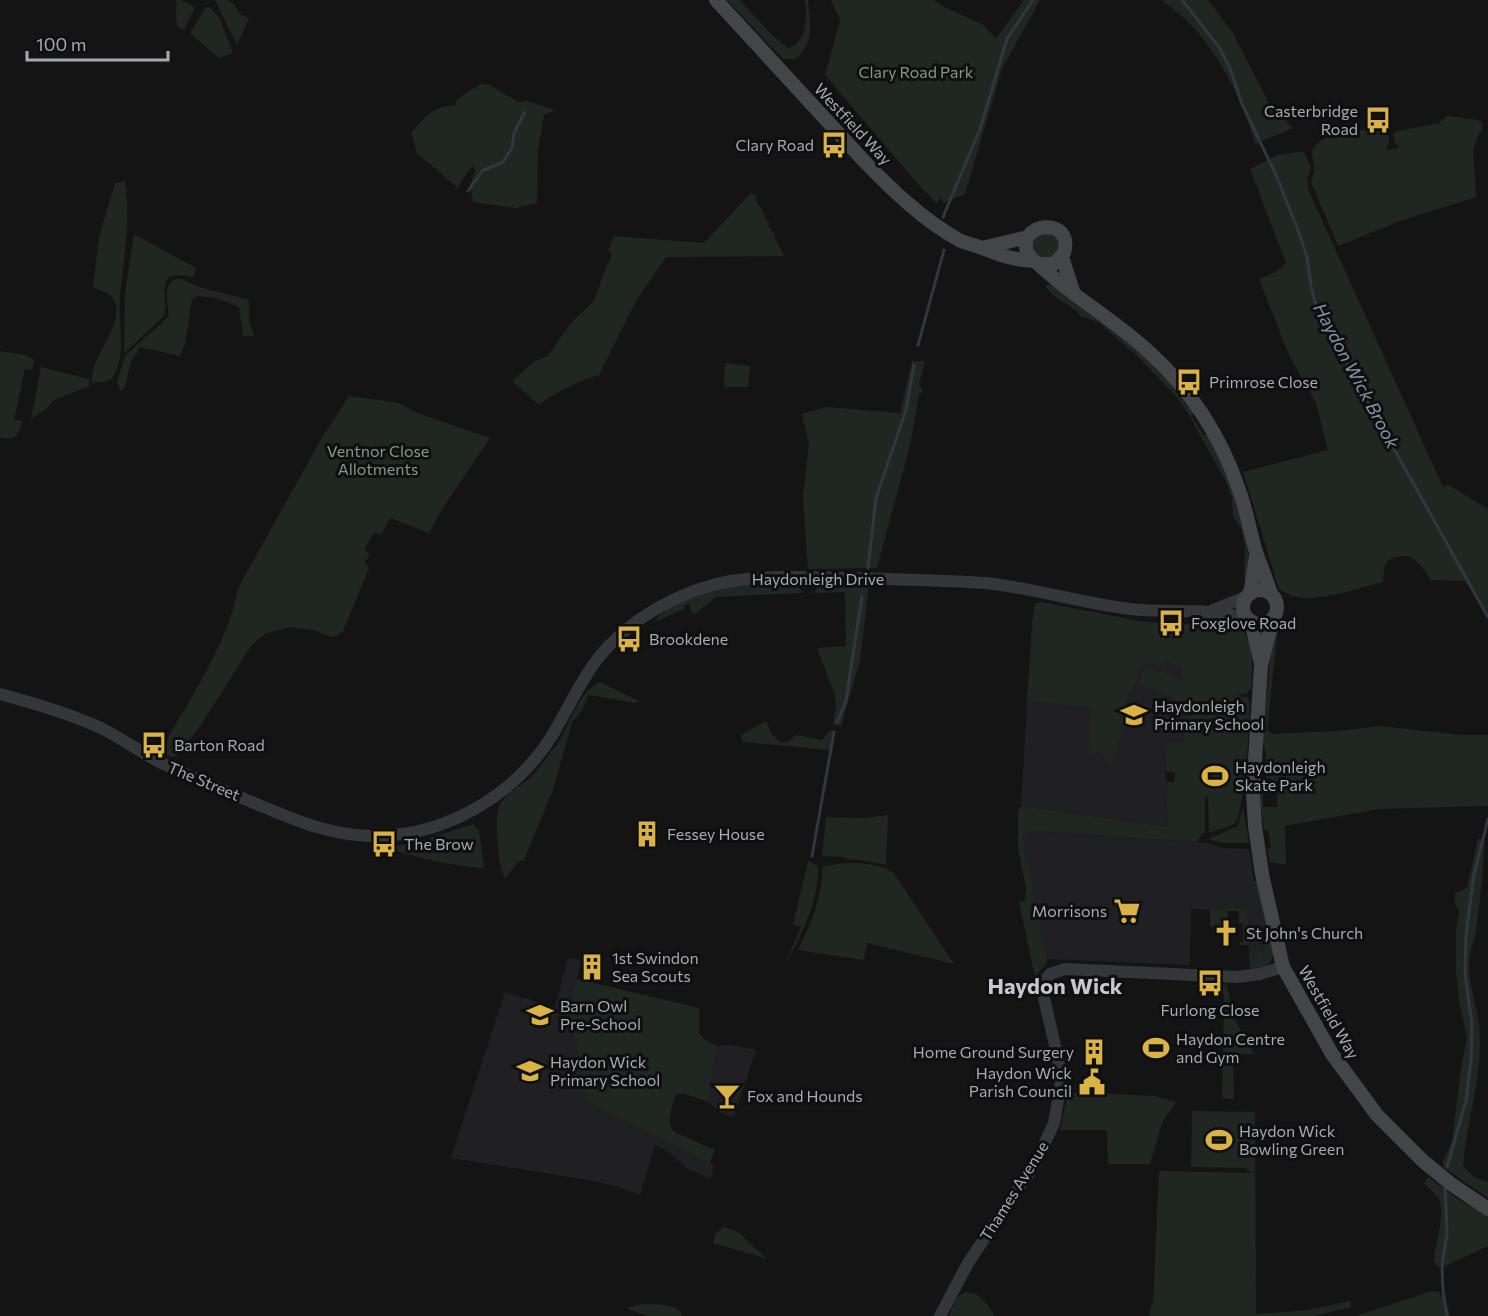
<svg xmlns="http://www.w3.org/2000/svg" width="1488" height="1316" viewBox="0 0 1488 1316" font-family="Commissioner,sans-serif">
	<rect width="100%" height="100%" fill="#141415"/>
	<!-- built -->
	<path fill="#202022" d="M1032,619L1165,659L1242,661L1241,744L1164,743L1168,827L1021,806Z
		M1035,831L1208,843L1223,848L1249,849L1254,881L1263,919L1264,953L1257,961H1249L1248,916L1245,908L1223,907L1222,910L1191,909L1190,965L1047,959L1023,836Z
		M568,958L581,960L573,999L588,1103L714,1165L711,1179L688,1169L666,1150L655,1145L640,1195L616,1186L588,1180L451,1158L505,992L555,1007Z
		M731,1045L756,1050L734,1117L721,1113L708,1102L717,1046Z"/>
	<!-- green -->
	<path fill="#202722" d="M175,0H181L195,7L184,30L177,26L176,14L177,3Z
		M215,0H227L234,4L240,14L249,18L237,45Z
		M727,0H740L773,36L788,48C806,45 809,14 804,0H808C810,21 815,45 795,59H783Z
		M831,0H934L944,7L982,24L996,39L1024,0H1040L1002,69L965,194L943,203L941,197L937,204L919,185L825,75L840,20Z
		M1162,0H1208L1233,33L1271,107L1293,128L1255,144C1245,105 1221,58 1194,28C1185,18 1173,9 1162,0Z
		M206,7H209L219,17L233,53L219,58L190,33Z
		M480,84L490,85L518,102L527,101L556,110L544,115L538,149L537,203L515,208L473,202L470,185L475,171L474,165L467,172L458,188L417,153L411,133C427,115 432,107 456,105V100Z
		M1447,116L1478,120L1482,123V131L1479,133L1473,150L1476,197L1400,221L1338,246L1311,182L1314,172L1312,150C1327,127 1361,131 1386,129C1390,137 1389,144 1386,151L1400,147L1395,143L1393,135L1394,132L1439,123Z
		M1297,152H1304L1311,168L1307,178L1308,189L1443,487L1448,485L1488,509V619L1465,581L1431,580C1420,563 1410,547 1387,561L1384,568L1383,582C1358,588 1318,603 1292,596C1288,594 1283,591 1279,589L1243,472L1328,450L1316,403L1289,355L1259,279L1276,272L1286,263L1250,169L1278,155Z
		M125,181C131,220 124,256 120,295C117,321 128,353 113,377C108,384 100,381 92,383C88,356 133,319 110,295C107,292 98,290 93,287L99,237L115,183Z
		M751,193L757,196L756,201L765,214L763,216L770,224L768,226L775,234L774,236L784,256L666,257L636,301L599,375C585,378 550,395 539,405L512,381L535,361L548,356L571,323L593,302L612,253L608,251L614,236L704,243Z
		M1033 246a13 13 0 1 1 26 0a13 13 0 1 1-26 0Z
		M134,234L196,268L193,277C152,268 169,295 164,316L124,353L125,293Z
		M176,279H182L199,287L249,300V320L254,336H243L239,307L216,298L197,296L192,300L185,344L180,356L139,347C138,353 135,355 132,360C127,370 129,381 123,390H120L117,382L125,356L168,317C170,303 160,287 176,279Z
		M1045,285H1051L1134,347L1159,370L1194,414L1191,416L1204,435L1208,434C1230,480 1248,526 1250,577L1244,578L1245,546L1242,530L1233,516L1232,498L1226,482L1189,415L1176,396L1135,354L1098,322L1080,316C1075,306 1053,300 1045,285Z
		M0,351L26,355L34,360L32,370L25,369L14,420L22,421C19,435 15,441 0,438Z
		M912,361H925L919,384L923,392L919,394L910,445L877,568L808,569L803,497L809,444L802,414L826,407L900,413Z
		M725,363L750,366L748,387H724Z
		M41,367L89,379V386L54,400L46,409L31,419Z
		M349,396L399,403L417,413L490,438L442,509L429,533L390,518L381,535L374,533L364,549L370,555L365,562L369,568L343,631L337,636L331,637L314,630L290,627L264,634L251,646L201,725L176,756L172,757L159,753C187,703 228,645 238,588L323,436Z
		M752,584H792L798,586L803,593L716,597L695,614L692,613L689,604L685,605L684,609L660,620H656C672,597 726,586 752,584Z
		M824,585H869L860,661L841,726L833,724L836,707L835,695L817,648L846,646L845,592L814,593L818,587Z
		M1041,602L1140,621L1179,624L1233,622C1256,633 1252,670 1251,690H1248L1247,694L1235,693L1236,696L1248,697L1250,705L1246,776L1238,818L1234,824L1209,833L1208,797H1205V833H1202L1197,842L1035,831L1023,836L1047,959V963L1035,977L1019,902L1025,901L1026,889L1018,847V811L1021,806L1168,827L1166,782H1174L1175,773L1166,771L1164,743H1183L1192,711H1176V698L1138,685L1145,667L1183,679L1182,667L1165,661V669L1146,662L1141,667L1124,707L1130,708L1111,766L1098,752L1099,744L1094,754L1091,753L1089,750L1092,708L1027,700L1034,608L1036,603Z
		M1279,618L1267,729L1272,734L1338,731L1381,726L1462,735H1488V806L1378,809L1285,826L1286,865L1270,862L1267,849L1271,848L1268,830H1264L1260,800L1263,784V807H1277V784H1271V778H1266V754L1263,741L1272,636Z
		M600,682L639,701L636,703L588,695L582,711L572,722L553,790L524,860L518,862L505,879C498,867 494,819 499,806C505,793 523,785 533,775C541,766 548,755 556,746C570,726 577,692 600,682Z
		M766,721C769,728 776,746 787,742C790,741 793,738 796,735L822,740L830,730L833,731L829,750L743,742L741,735Z
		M1243,808L1249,843H1223L1211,840L1210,838L1238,826Z
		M888,815L886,865L862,860L846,859L845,857L822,856L826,817L864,818Z
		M473,824L479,830L484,868C451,866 418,858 387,848L424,840Z
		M1478,838L1485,841C1483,871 1480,902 1476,932C1474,943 1469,952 1469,963C1469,989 1480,1014 1480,1040C1481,1082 1466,1124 1463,1166L1474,1177L1488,1182V1198L1443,1167V1161L1452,1141L1461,1068L1467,1038L1459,1000L1456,971V931L1459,911L1455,904V893L1467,888Z
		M808,861L818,866C819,905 799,938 782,972L801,927L793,925Z
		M847,863C863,863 880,864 894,873L954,964L867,943L864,960L798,950C812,923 822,896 823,866Z
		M1254,881H1257L1273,955C1270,968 1261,969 1250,970L1249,961H1257V954L1264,953L1263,919Z
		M1223,907L1245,908L1248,916L1249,945H1240V942H1243V924L1239,923V911H1228L1227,923H1224V926L1210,927V909L1222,910Z
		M577,979L699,1008V1033L704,1039L717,1046L708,1102L685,1094H676C672,1106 666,1122 674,1132L715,1150L710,1161L714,1165L588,1103L570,1010Z
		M1217,984L1227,985L1233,1016L1254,1054L1233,1055L1234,1099L1222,1098L1224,994L1217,993Z
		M1068,1092L1155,1096L1176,1102L1162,1123L1150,1164H1108L1107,1130H1060Z
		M1192,1111L1255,1112L1256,1314L1309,1310L1350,1301L1351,1307L1315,1316H1149L1151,1306L1153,1303L1159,1171L1251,1173L1246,1168L1191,1167Z
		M1428,1177L1459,1200L1488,1215V1246L1445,1266L1438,1267L1434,1262C1434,1246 1447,1211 1438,1198C1434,1192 1428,1188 1424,1183Z
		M724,1227L738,1232L767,1259L713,1243L716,1233Z
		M1432,1291L1439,1292L1448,1307L1450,1316H1356Z
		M966,1292C981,1293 987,1304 995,1316H949L957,1297Z
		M642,1304C656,1305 677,1302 683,1316H648L628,1309L629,1307Z"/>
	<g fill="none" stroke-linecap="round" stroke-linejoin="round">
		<!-- stream -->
		<path stroke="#31373e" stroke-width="3" d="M1182,0L1219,47L1230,68L1242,104L1276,175L1298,230L1307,257L1311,286L1316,306L1330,328L1355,379L1488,617
			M468,191L482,171L503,162L512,148L514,133L525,112
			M943,217L980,129L1007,39L1033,0
			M918,345L944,250
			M868,568L876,498L906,410L914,365
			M837,723L846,701L862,596
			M812,856L834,732
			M1447,1167L1466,1101L1471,1060L1472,1024L1465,974L1466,935L1474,874L1488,819
			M1445,1186L1447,1233L1442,1265L1443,1291L1447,1316"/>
		<!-- tertiary -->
		<path stroke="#35363a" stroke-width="12" d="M1213,610L1248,596
			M0,694C34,703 68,713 101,728C119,737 136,749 154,759C182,774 212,785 242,798C284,815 323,835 370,836C443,838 515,796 553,734C568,709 580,681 599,657C622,629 651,609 684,595C735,572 790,577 844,578C891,579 938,580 985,583C1034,588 1081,603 1130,609C1170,614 1210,606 1249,620
			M940,1316L968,1263L1035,1164L1054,1123L1061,1083L1058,1058L1043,994L1044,982L1050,974L1065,969L1237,977L1260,974L1283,967"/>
		<!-- secondary -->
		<path stroke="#434549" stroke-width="14" d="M716,0L864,161C892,190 923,220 959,240C967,244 976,245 985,249C1002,256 1015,260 1034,261
			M982,248L1028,237
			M1062,257L1074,294
			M1040,264H1054L1064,253C1075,215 1014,222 1028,254C1030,258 1059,282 1065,287C1092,308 1122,327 1148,351C1190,389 1221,436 1239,490C1247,511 1250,534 1257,555C1262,568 1267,581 1271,594
			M1243 607a17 17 0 1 1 34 0a17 17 0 1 1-34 0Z
			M1250,594L1256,556
			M1273,618L1261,665L1253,793L1255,826L1262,874L1283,967L1332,1054L1377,1115L1423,1161L1451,1184L1488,1209
			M1251,621L1260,660"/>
	</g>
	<!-- icons -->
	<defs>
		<g id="bus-bare" transform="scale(2.07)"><path d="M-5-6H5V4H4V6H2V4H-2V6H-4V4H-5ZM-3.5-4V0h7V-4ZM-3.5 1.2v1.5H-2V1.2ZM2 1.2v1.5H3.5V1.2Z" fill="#dbb245" stroke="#0f0f10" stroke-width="2.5" paint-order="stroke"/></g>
		<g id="school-bare" transform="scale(2.07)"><path d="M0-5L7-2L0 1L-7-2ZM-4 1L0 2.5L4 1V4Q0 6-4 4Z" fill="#dbb245" stroke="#0f0f10" stroke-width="2.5" paint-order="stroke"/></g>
		<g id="stadium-bare" transform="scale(2.07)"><path d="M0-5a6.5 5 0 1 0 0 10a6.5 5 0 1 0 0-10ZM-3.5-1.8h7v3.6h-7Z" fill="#dbb245" stroke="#0f0f10" stroke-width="2.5" paint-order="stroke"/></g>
		<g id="building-bare" transform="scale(2.07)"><path d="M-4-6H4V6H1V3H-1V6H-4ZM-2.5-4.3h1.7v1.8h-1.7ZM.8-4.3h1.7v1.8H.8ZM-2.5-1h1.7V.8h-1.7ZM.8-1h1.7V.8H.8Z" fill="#dbb245" stroke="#0f0f10" stroke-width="2.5" paint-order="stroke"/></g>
		<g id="supermarket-bare" transform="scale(2.07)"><path d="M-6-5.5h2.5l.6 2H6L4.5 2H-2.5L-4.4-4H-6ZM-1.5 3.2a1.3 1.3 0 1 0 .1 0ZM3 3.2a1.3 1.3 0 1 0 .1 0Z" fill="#dbb245" stroke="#0f0f10" stroke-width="2.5" paint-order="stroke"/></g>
		<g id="church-bare" transform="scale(2.07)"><path d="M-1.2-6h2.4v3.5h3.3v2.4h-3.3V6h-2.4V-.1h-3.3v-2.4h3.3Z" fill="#dbb245" stroke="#0f0f10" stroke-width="2.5" paint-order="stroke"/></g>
		<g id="civic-bare" transform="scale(2.07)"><path d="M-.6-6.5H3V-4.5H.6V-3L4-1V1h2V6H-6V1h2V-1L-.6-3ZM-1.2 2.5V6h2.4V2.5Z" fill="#dbb245" stroke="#0f0f10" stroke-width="2.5" paint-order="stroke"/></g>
		<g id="bar-bare" transform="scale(2.07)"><path d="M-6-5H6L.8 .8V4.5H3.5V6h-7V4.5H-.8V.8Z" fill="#dbb245" stroke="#0f0f10" stroke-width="2.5" paint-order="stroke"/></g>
	</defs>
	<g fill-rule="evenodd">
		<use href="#bus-bare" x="1378" y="120"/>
		<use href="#bus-bare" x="834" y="145"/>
		<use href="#bus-bare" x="1189" y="382"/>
		<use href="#bus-bare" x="1171" y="623"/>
		<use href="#bus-bare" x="629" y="639"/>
		<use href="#school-bare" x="1134" y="715"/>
		<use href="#bus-bare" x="154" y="745"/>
		<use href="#stadium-bare" x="1215" y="776"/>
		<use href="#building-bare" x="647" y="834"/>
		<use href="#bus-bare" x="384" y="844"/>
		<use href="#supermarket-bare" x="1127" y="911"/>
		<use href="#church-bare" x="1226" y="933"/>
		<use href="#building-bare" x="592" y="967"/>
		<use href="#bus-bare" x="1210" y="983"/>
		<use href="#school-bare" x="540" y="1015"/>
		<use href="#stadium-bare" x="1156" y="1048"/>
		<use href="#building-bare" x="1094" y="1052"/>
		<use href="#school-bare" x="530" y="1071"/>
		<use href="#civic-bare" x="1092" y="1082"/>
		<use href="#bar-bare" x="727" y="1096"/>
		<use href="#stadium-bare" x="1219" y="1140"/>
	</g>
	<g text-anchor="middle" stroke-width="6" stroke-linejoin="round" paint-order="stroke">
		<!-- park labels -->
		<g font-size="16" fill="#809d84" stroke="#0f0f10">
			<text x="916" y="78">Clary Road Park</text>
			<text x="378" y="457">Ventnor Close<tspan x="378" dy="18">Allotments</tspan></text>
		</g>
		<!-- poi labels -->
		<g font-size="16" fill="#a7aab4" stroke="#0f0f10" text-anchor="start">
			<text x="1358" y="117" text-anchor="end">Casterbridge<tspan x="1358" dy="18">Road</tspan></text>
			<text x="814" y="151" text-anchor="end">Clary Road</text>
			<text x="1209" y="388">Primrose Close</text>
			<text x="1191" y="629">Foxglove Road</text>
			<text x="649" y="645">Brookdene</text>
			<text x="1154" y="712">Haydonleigh<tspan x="1154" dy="18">Primary School</tspan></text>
			<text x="174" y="751">Barton Road</text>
			<text x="1235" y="773">Haydonleigh<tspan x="1235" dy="18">Skate Park</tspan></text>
			<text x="667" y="840">Fessey House</text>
			<text x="404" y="850">The Brow</text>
			<text x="1107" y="917" text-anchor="end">Morrisons</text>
			<text x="1246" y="939">St John's Church</text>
			<text x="612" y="964">1st Swindon<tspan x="612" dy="18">Sea Scouts</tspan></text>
			<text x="560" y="1012">Barn Owl<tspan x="560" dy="18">Pre-School</tspan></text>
			<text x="1210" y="1016" text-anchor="middle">Furlong Close</text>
			<text x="1176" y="1045">Haydon Centre<tspan x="1176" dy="18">and Gym</tspan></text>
			<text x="1074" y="1058" text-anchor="end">Home Ground Surgery</text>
			<text x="550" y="1068">Haydon Wick<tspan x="550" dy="18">Primary School</tspan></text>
			<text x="1072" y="1079" text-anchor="end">Haydon Wick<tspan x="1072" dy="18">Parish Council</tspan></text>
			<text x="747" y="1102">Fox and Hounds</text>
			<text x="1239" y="1137">Haydon Wick<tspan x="1239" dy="18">Bowling Green</tspan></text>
		</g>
		<!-- street labels -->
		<g font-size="16" fill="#a7aab4" stroke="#0f0f10">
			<text transform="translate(853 124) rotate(47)" y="6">Westfield Way</text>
			<text x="818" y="585">Haydonleigh Drive</text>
			<text transform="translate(204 781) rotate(23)" y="6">The Street</text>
			<text transform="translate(1329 1012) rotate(60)" y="6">Westfield Way</text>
			<text transform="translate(1014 1191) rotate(-58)" y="6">Thames Avenue</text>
		</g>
		<!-- water labels -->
		<g font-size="18" font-style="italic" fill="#8295ab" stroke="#0f0f10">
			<text transform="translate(1356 376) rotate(62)" y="6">Haydon Wick Brook</text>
		</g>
		<!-- district labels -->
		<g font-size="22" font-weight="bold" fill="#c8c9d0" stroke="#0f0f10">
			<text x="1055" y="994">Haydon Wick</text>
		</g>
	</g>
	<!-- scale -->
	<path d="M27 51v9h141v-9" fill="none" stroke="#a7aab4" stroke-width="3"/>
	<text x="36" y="51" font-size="18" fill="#a7aab4" stroke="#0f0f10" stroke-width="4.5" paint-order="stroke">100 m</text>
</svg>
